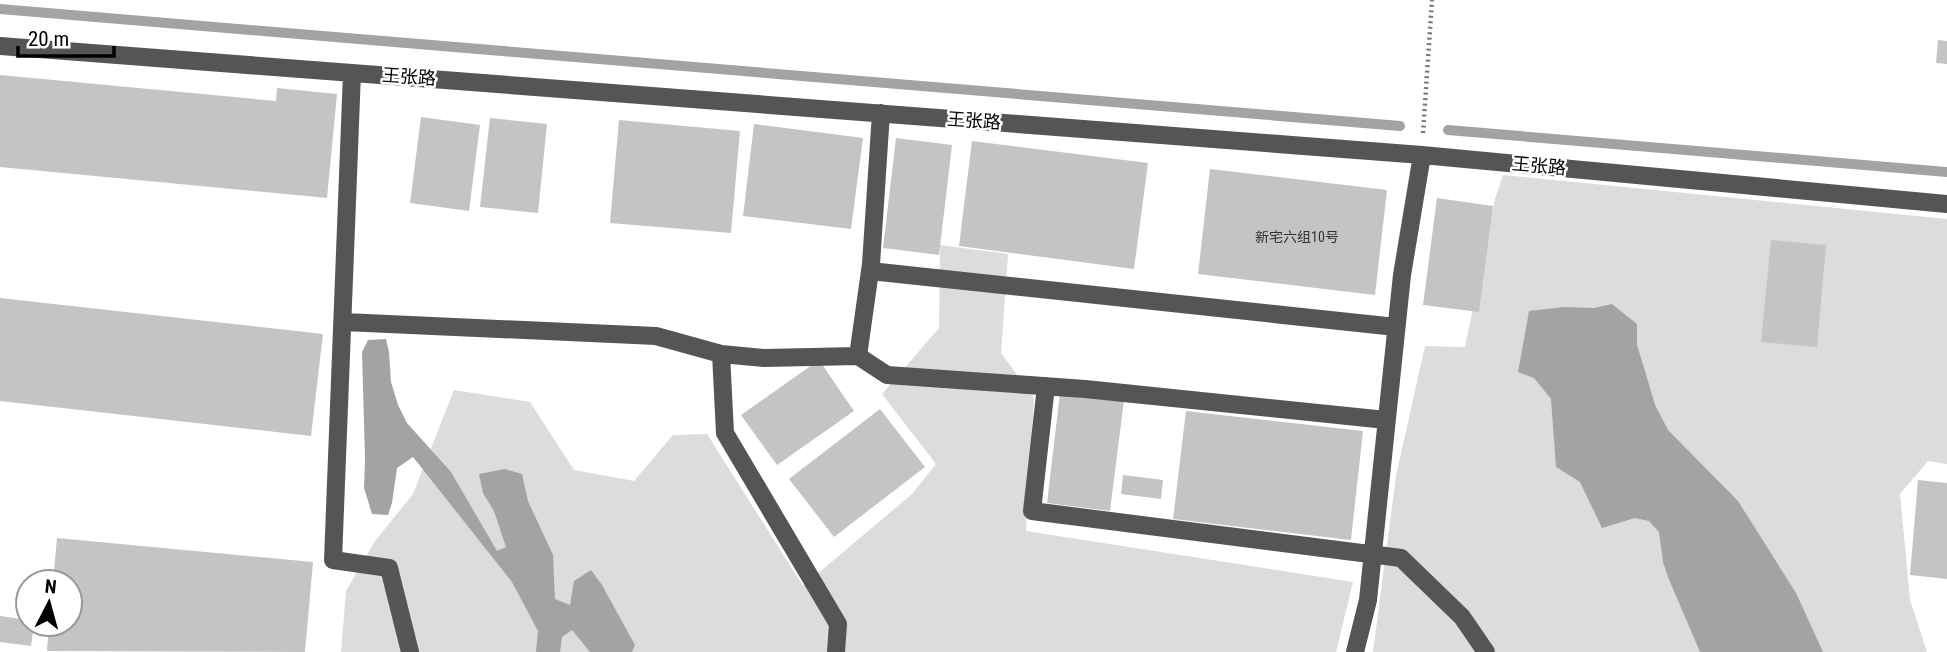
<svg xmlns="http://www.w3.org/2000/svg" width="1947" height="652" viewBox="0 0 1947 652" font-family="'Roboto Condensed','Noto Sans SC',sans-serif">
	<rect width="100%" height="100%" fill="#fff"/>
	<!-- green -->
	<path fill="#dcdcdc" d="M1503,175L1947,219V464L1928,461L1900,494L1910,600L1927,652H1373L1396,476L1425,346L1465,347L1495,199Z
		M940,245L1008,254L1001,353L1034,398L1026,531L1353,582L1336,652H341L346,591L375,541L413,494L454,390L530,402L574,470L634,481L673,435L707,434L803,586L912,494L936,464L882,394L939,328Z"/>
	<!-- water -->
	<path fill="#a3a3a3" d="M1612,304L1637,324V345L1645,371L1655,405L1668,430L1738,501L1796,593L1823,652H1700L1668,577L1663,562L1659,532L1649,521L1635,518L1602,528L1580,482L1556,467L1551,399L1534,378L1518,372L1529,311L1564,307L1594,308Z
		M386,339L389,352L391,382L398,405L407,423L451,472L497,551L506,547L494,511L483,493L479,474L505,469L522,474L528,501L553,555L555,599L570,605L574,581L591,570L602,585L635,645L632,652H590L572,630L562,637L560,652H536L538,631L512,582L413,457L397,468L392,503L388,515L372,514L364,488L365,458L362,352L368,340Z"/>
	<g fill="none" stroke-linecap="round" stroke-linejoin="round">
		<!-- stream -->
		<path stroke="#a3a3a3" stroke-width="10" d="M0,9L1400,126
			M1448,130L1947,172"/>
	</g>
	<!-- building -->
	<path fill="#c4c4c4" d="M1938,40L1947,41V64L1936,63Z
		M0,75L276,101L277,88L337,94L327,198L0,167Z
		M421,117L480,125L469,211L410,203Z
		M490,118L547,124L538,213L480,207Z
		M619,120L740,131L731,233L610,223Z
		M754,124L863,138L851,229L743,216Z
		M896,138L952,145L939,255L883,248Z
		M972,141L1148,163L1134,269L959,246Z
		M1210,169L1387,190L1375,295L1198,274Z
		M1437,198L1493,206L1479,312L1423,305Z
		M1771,240L1826,245L1817,347L1761,342Z
		M0,298L323,334L311,436L0,401Z
		M819,360L854,411L777,465L741,415Z
		M1060,393L1124,400L1110,511L1047,503Z
		M880,409L925,467L834,537L789,479Z
		M1186,411L1363,431L1351,540L1173,519Z
		M1123,475L1163,480L1161,499L1121,494Z
		M1918,480L1947,483V579L1910,575Z
		M57,538L313,562L305,652L47,651L49,624H70V582H53Z
		M0,616L28,620V624H34L31,646L0,642Z"/>
	<g fill="none" stroke-linecap="round" stroke-linejoin="round">
		<!-- path -->
		<path stroke="#777" stroke-width="4.5" stroke-dasharray="2 3.5" stroke-linecap="butt" d="M1423,133L1432,0"/>
		<!-- minor -->
		<path stroke="#555" stroke-width="18" d="M0,46L1422,155L1947,204
			M352,73L333,560L389,568L410,652
			M881,113L871,264L858,356L887,375L1085,389L1386,420
			M870,271L1396,327
			M344,322L656,336L721,354L764,358L858,356
			M721,354L725,433L838,624L836,652
			M1046,386L1032,511L1401,558L1462,617L1486,652
			M1355,652L1368,600L1402,275L1422,155"/>
	</g>
	<g text-anchor="middle" stroke-width="5" stroke-linejoin="round" paint-order="stroke">
		<!-- number labels -->
		<g font-size="14" fill="#313131">
			<text x="1297" y="242">新宅六组10号</text>
		</g>
		<!-- street labels -->
		<g font-size="18" fill="#000" stroke="#fff">
			<text transform="translate(409 77) rotate(4)" y="6">王张路</text>
			<text transform="translate(974 121) rotate(4)" y="6">王张路</text>
			<text transform="translate(1539 166) rotate(5)" y="6">王张路</text>
		</g>
	</g>
	<!-- north arrow -->
	<g transform="translate(49 603) rotate(6)"><circle r="33" fill="#ffffff" stroke="#999999" stroke-width="2"/>
	<path d="M0-5L12 26L0 18L-12 26Z" fill="#000000"/>
	<text y="-10" font-size="19" font-weight="bold" text-anchor="middle" fill="#000000">N</text>
	</g>
	<!-- scale -->
	<path d="M18 46v10h96v-10" fill="none" stroke="#000000" stroke-width="3.5"/>
	<text x="28" y="46" font-size="21" fill="#000000" stroke="#ffffff" stroke-width="5" paint-order="stroke">20 m</text>
</svg>
